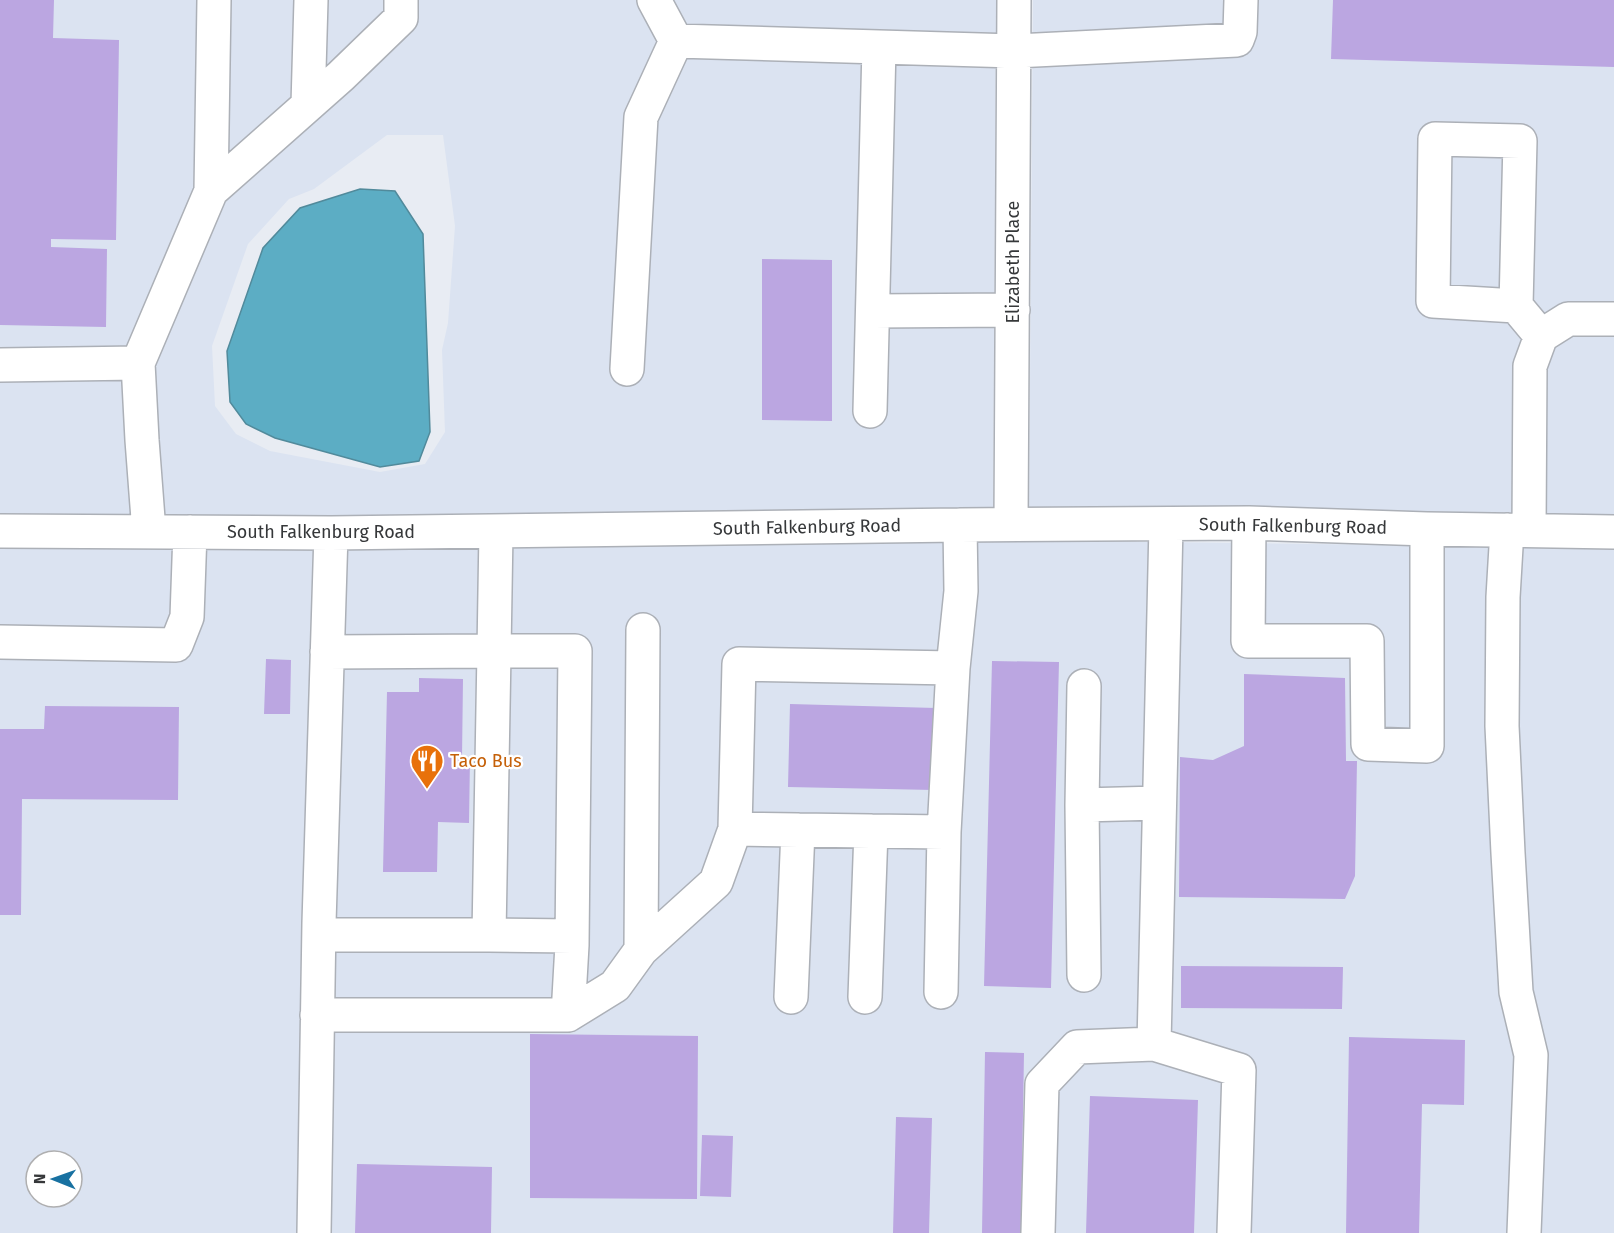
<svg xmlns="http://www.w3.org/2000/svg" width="1614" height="1233" viewBox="0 0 1614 1233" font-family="'Fira Sans',sans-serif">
	<rect width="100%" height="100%" fill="#e8ecf3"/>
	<!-- built -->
	<path fill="#dbe3f1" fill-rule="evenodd" d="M0,0H996L993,508L331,517L0,515ZM387,135H443L455,226L448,323L442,350L445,432L425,464L380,472L270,451L236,434L215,406L212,346L248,244L289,199L314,189Z
		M1033,0H1614V516L1029,508Z
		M1011,540L1614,548V1233H0V547ZM36,1161H72V1197H36Z"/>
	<!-- water -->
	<path fill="#5cadc4" stroke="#518a9b" stroke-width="1.5" d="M360,189L395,191L423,234L430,432L419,461L380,467L275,438L246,424L230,402L227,351L263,248L300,208Z"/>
	<!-- building -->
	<path fill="#bba6e1" d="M0,0H54L53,38L119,40L116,240L51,239V247L107,249L106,327L0,325Z
		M1333,0H1614V67L1331,59Z
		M762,259L832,260V421L762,420Z
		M266,659L291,660L290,714H264Z
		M992,661L1059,662L1051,988L984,986Z
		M1244,674L1345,678L1346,761H1357L1355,876L1345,899L1179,897L1180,757L1213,760L1244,746Z
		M419,678L463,679L462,758H470L469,823L438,822L437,872H383L387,692H419Z
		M790,704L936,708L934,790L788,787Z
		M45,706L179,707L178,800L22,799L21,915H0V729H44Z
		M1181,966L1343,967L1342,1009L1181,1008Z
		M530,1034L698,1036L697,1199L530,1198Z
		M1349,1037L1465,1040L1464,1105L1422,1104L1419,1233H1346Z
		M985,1052L1024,1053L1021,1233H982Z
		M1090,1096L1198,1100L1194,1233H1086Z
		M896,1117L932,1118L929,1233H893Z
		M702,1135L733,1136L731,1197L700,1196Z
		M357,1164L492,1167L491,1233H355Z"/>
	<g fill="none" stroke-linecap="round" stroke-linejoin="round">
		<!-- minor casing -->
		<g stroke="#acb0b7" stroke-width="36">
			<path id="minor" d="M654,0L676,41
				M308,105L311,0
				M211,191L341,76L401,18V0
				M1516,306L1433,301L1435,139L1520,141L1516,306L1541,336
				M873,311L1013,310
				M138,363L211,191L214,0
				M0,365L138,363L142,440L149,532
				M627,369L641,117L676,41L1014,51L1237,40L1240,32L1241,0
				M870,411L879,47
				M1249,523L1248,641H1367L1368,744L1427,746V529
				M1011,524L1014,0
				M1507,530L1503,597L1502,726L1508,853L1516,992L1531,1055L1524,1233
				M1529,530L1530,366L1541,336L1568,319H1614
				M0,531L331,533L960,525L1249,523L1427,529L1614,532
				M0,642L176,645L187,617L190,532
				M327,652L494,651L496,531
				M953,668L944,832L735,829L739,664L953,668L961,591L960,525
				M1082,805L1159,803
				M489,935L572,936
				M641,950L643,630
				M1084,975L1082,805L1084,686
				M941,992L944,832
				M791,997L798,830
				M865,997L871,831
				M317,1015H568L572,945L575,651H494L489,935H319
				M568,1015L615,986L641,950L716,882L735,829
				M1154,1044L1166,525
				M314,1233L319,923L331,533
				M1038,1233L1042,1084L1077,1047L1154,1044L1239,1070L1234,1233"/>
		</g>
		<!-- minor -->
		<use href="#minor" stroke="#fff" stroke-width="33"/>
	</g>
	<!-- icons -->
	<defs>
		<g id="restaurant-pin" transform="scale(1.725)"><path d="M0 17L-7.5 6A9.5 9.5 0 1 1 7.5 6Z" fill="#e8710a" stroke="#fff"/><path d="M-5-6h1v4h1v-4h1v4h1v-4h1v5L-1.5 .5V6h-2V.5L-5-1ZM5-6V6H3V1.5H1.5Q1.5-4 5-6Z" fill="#fff"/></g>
	</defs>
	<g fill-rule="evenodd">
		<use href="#restaurant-pin" x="427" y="761"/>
	</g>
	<g text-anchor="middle" stroke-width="4.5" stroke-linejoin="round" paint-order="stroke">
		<!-- street labels -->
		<g font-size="18" fill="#36383a" stroke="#fff">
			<text transform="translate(1013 262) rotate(-90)" y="6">Elizabeth Place</text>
			<text transform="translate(1293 526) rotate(1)" y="6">South Falkenburg Road</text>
			<text transform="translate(807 527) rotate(-1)" y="6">South Falkenburg Road</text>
			<text x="321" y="538">South Falkenburg Road</text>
		</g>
		<!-- food labels -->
		<g font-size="18" fill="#c56008" stroke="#fff" text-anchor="start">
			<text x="450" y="767">Taco Bus</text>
		</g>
	</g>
	<!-- north arrow -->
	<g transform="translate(54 1179) rotate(271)"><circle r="28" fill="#ffffff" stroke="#afafb0" stroke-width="1.5"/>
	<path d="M0-4.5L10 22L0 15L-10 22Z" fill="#1871a1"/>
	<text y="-9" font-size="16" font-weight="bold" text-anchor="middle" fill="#36383a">N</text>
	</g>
</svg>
